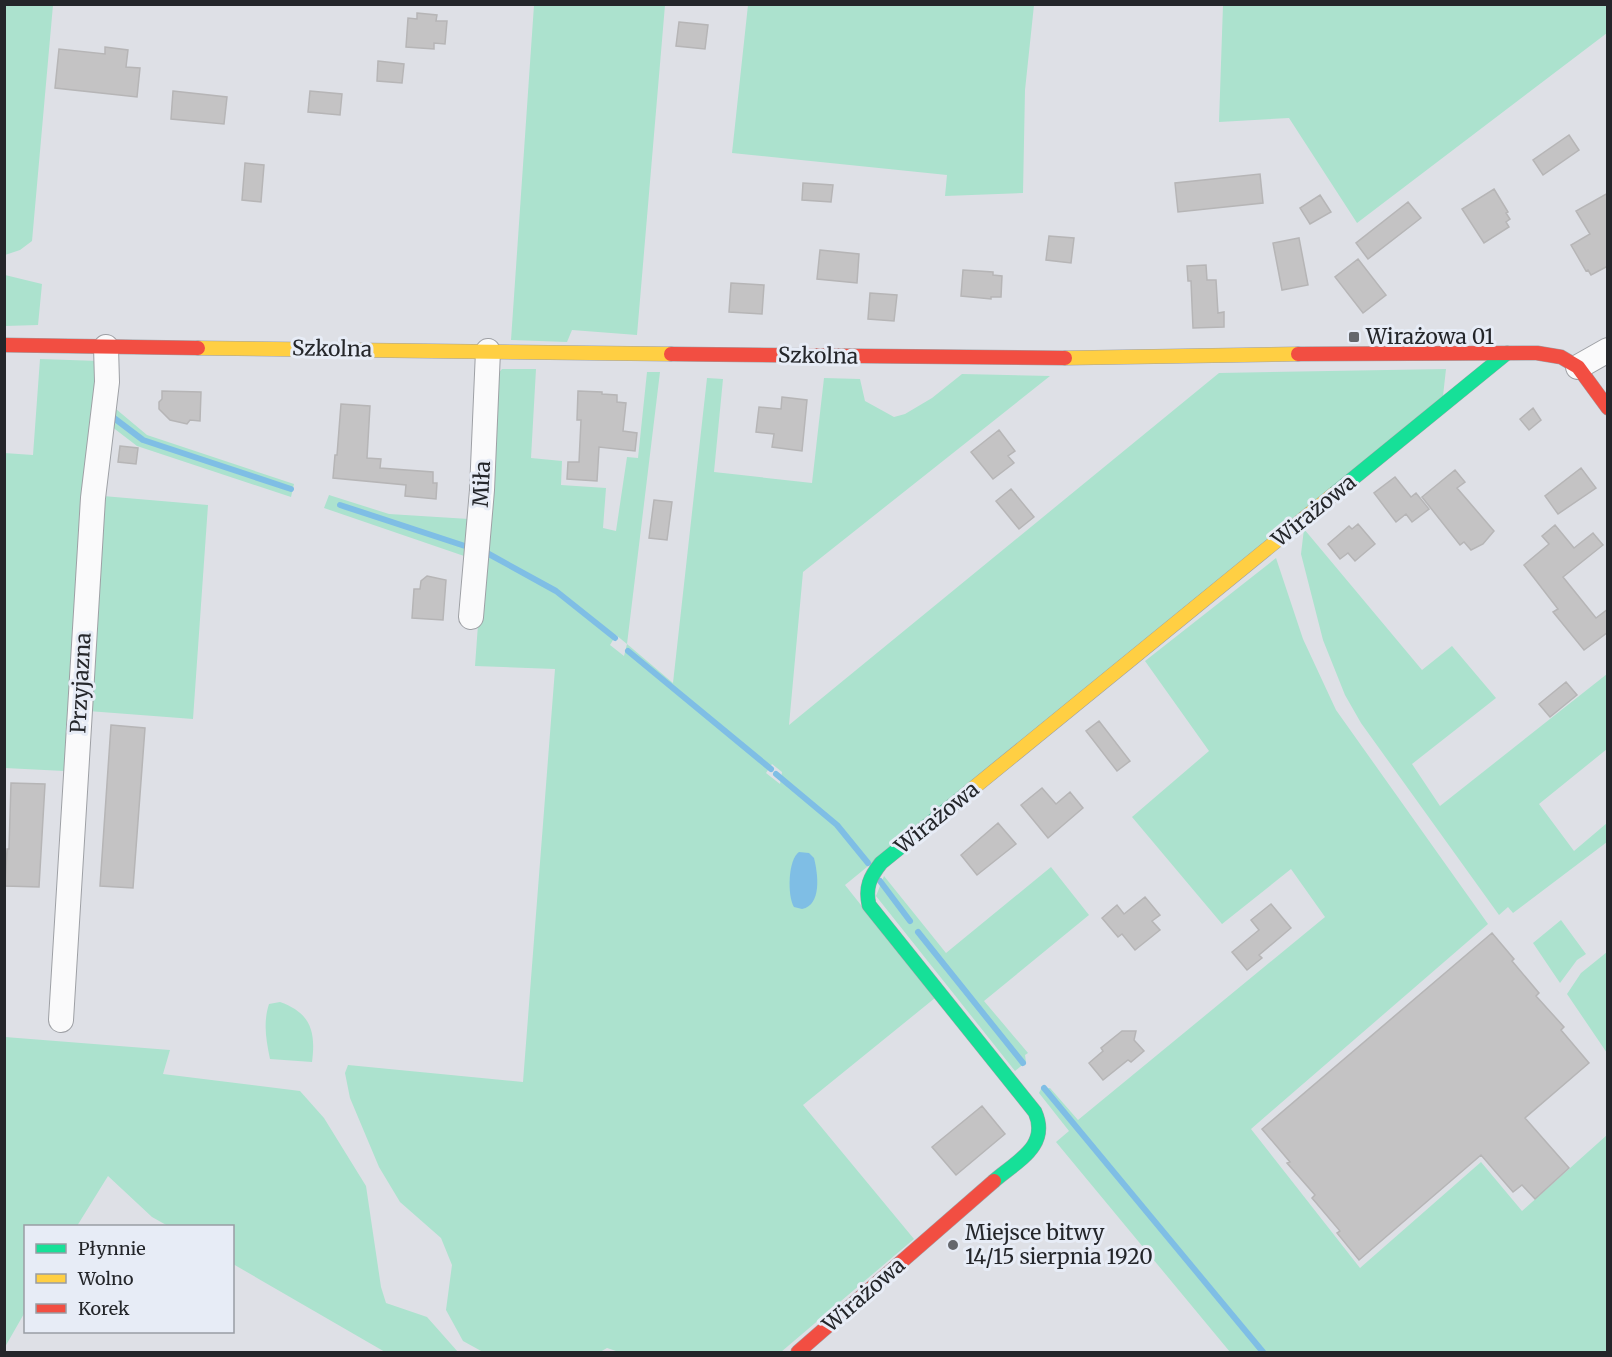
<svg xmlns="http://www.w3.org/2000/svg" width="1612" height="1357" viewBox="0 0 1612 1357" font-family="Merriweather,serif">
	<rect width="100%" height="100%" fill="#dee0e6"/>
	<!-- green -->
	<path fill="#ace2ce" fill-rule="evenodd" d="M5,4L53,5L32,241L20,250L5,255Z
		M534,5H665L637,335L572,330L567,342L511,340Z
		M748,5H1034L1025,90L1023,193L945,196L947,175L732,153Z
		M1223,5H1607V33L1357,223L1289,118L1219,122Z
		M5,275L42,284L38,325L5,326Z
		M40,359L99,361L64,771L5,768L4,453L33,455Z
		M502,369H536L531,458L562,461L561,485L606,488L603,528L616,531L627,457L638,458L647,372H660L627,644L673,683L707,378L723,379L714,472L812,483L824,378L860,379L865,401L894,417L905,414L932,398L962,374L1050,376L803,572L789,725L1219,373L1446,369L1443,396L845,885L935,998L803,1105L914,1239L781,1352H619L607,1348L600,1352H483L463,1341L446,1310L452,1265L441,1238L400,1202L379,1167L350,1098L345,1073L348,1065L523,1082L555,669L475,666L496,376ZM616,635L627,644L624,656L610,645ZM772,764L782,772L780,784L766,773Z
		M110,404L147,435L294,484L291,497L137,446L107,423Z
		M329,495L389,514L469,519L467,557L324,508Z
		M103,496L208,505L193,719L88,711Z
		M1304,529L1422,670L1452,646L1496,698L1412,764L1440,806L1607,674V749L1539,804L1574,851L1607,823V842L1513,913L1508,907L1499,915L1361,723L1345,695L1323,640L1301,554Z
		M1276,558L1303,639L1336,710L1488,924L1251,1129L1360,1268L1481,1162L1522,1211L1607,1135V1352H1230L1056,1142L1069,1131L1039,1093L1041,1089L1050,1088L1078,1120L1325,917L1291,869L1222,924L1132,817L1209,751L1145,661Z
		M1051,867L1089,915L984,1001L1028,1053L1025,1055L1026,1062L1015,1071L876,896L884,876L946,953Z
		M1561,920L1586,954L1577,960L1560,983L1533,943Z
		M1607,952V1053L1567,994L1581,973Z
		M280,1002C311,1013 316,1032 312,1062L270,1059C266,1039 263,1023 269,1004Z
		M5,1037L170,1050L163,1074L300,1091L324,1118L366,1186L381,1287L386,1303L427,1317L458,1352H385L233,1264L232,1226H168L152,1217L108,1176L77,1226H26L25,1312L5,1347Z"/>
	<!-- water -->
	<path fill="#7fbee5" d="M799,852L809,853L814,858C818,874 822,905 802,909L794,907C787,896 788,859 799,852Z"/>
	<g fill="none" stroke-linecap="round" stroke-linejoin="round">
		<!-- stream -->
		<path stroke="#7fbee5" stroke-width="6" d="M110,415L143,440L291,489
			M340,505L468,547
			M487,553L556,591L615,638
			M628,651L771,769
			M776,774L837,825L868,863
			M880,881L910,921
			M918,932L1023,1063
			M1044,1088L1263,1352"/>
	</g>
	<!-- building -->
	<path fill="#c4c3c4" stroke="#b6b5b6" stroke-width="1.5" d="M417,13L437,15L436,21H447L445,44L434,43V49L406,47L408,18L417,19Z
		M679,22L708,25L705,49L676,46Z
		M105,47L128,50L126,67L140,68L137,97L55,88L59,49L105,54Z
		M378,61L404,64L402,83L377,81Z
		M173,91L227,97L224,124L171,119Z
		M310,91L342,94L340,115L308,112Z
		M1569,135L1579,150L1543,175L1533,160Z
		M245,163L264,165L261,202L242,200Z
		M1260,174L1263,203L1178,212L1175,183Z
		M803,183L833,185L831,202L802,200Z
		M1494,189L1508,212L1506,213L1510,219L1506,222L1509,227L1484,243L1462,209Z
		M1608,193V266L1591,275L1588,270L1586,271L1571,245L1590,234L1576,211Z
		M1320,195L1331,212L1310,224L1300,208Z
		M1408,202L1421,218L1368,259L1356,243Z
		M1049,236L1074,238L1071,263L1046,260Z
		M1299,238L1308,285L1282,290L1273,243Z
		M820,250L859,254L857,283L817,279Z
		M1358,259L1386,295L1363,313L1335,277Z
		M1206,265L1207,280H1216L1218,313L1224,312V327L1193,328L1191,281H1188L1187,266Z
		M963,270L993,272V275L1002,276L1001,297H991V299L961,296Z
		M731,283L764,285L762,314L729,312Z
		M870,293L897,295L894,321L868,319Z
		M162,391L201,392L200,421L190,420L187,424L170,420L159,409V402L162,399Z
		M578,391L602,392V394L617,395V402L626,403L623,431L637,433L635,451L599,447L597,481L567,479L568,462H579L581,420H577Z
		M782,397L807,400L802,451L772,447L774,434L756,432L759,407L781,409Z
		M341,404L370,406L367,458L381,459L380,468L433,472V483H437L436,499L405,496L406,485L333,478L335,455H337Z
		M1533,408L1541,420L1529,430L1520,419Z
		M999,430L1015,451L1008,456L1014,463L993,479L971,452Z
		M120,446L138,448L136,464L118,462Z
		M1581,468L1596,488L1558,514L1545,496Z
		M1455,470L1465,482L1457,488L1494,531L1483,544L1471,550L1464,542L1460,545L1422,497Z
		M1395,477L1411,497L1416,493L1429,509L1412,522L1406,514L1396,522L1374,493Z
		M1011,489L1034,517L1019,529L996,501Z
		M654,500L672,502L667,540L649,538Z
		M1358,524L1375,544L1355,561L1348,553L1340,559L1328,544L1349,526L1352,529Z
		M1555,525L1574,548L1593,533L1603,545L1563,577L1596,618L1608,609V632L1584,650L1553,612L1558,609L1524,565L1549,544L1542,536Z
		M427,576L446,580L443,620L412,618L414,589H420L421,581Z
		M1566,682L1577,695L1550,717L1539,704Z
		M1099,721L1130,761L1117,771L1086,731Z
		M111,725L145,728L133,888L100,886Z
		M11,783L45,784L39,887L5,886L7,849H9Z
		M1042,788L1056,804L1070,792L1083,808L1048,838L1021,805Z
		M998,823L1016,844L977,875L961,855Z
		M1145,897L1160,915L1152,921L1160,930L1135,950L1122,934L1118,937L1102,918L1117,905L1124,914Z
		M1271,904L1291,928L1259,955L1262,958L1247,970L1232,952L1259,930L1251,920Z
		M1492,933L1514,959L1512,961L1539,993L1536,996L1564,1027L1561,1030L1589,1063L1525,1118L1569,1168L1535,1199L1522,1185L1513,1192L1481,1155L1359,1260L1337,1233L1340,1231L1312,1198L1315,1195L1287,1163L1290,1162L1262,1129Z
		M1122,1031H1136L1134,1040L1144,1051L1131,1062L1128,1060L1103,1080L1089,1063L1103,1051L1101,1048Z
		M982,1106L1005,1134L956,1175L932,1147Z"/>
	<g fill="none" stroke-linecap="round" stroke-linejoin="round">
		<!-- street casing -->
		<g stroke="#9ea0a5" stroke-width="26">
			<path id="street" d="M1578,367L1608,350
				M471,617L482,490L488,351
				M61,1020L93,498L107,382L106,347"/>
		</g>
		<!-- fast casing -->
		<g stroke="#9ea0a5" stroke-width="15">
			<path id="fast" d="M1334,494L1507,353
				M971,790L881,863C870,877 865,887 869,905L1035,1112C1050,1146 1017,1161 994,1181"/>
		</g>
		<!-- slow casing -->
		<g stroke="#9ea0a5" stroke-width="15">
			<path id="slow" d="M198,348L671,354
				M1065,358L1298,354
				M971,790L1334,494"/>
		</g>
		<!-- jam casing -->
		<g stroke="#9ea0a5" stroke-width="15">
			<path id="jam" d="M4,345L198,348
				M671,354L1065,358
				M1298,354L1537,353L1561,357L1578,367L1608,408
				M798,1352L994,1181"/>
		</g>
		<!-- street -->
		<use href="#street" stroke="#fafafb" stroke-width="24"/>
		<!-- fast -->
		<use href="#fast" stroke="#16e098" stroke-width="14"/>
		<!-- slow -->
		<use href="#slow" stroke="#ffcf43" stroke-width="14"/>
		<!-- jam -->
		<use href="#jam" stroke="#f24e42" stroke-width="14"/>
	</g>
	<!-- markers -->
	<g fill="#65676c" stroke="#e7ecf6" stroke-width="2">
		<rect x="1348" y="331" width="12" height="12" rx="3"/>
		<circle cx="953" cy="1245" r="6"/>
	</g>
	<g text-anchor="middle" stroke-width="6" stroke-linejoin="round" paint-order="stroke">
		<!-- poi labels -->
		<g font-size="21" fill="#24262a" stroke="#e7ecf6" text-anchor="start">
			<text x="1366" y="344">Wirażowa 01</text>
			<text x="965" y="1240">Miejsce bitwy<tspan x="965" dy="24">14/15 sierpnia 1920</tspan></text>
		</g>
		<!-- street labels -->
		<g font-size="21" fill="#24262a" stroke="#e7ecf6">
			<text transform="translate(332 349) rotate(1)" y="7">Szkolna</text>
			<text transform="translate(818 356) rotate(1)" y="7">Szkolna</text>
			<text transform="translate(482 484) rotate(-87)" y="7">Miła</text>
			<text transform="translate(1314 511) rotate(-39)" y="7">Wirażowa</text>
			<text transform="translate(81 683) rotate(-87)" y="7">Przyjazna</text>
			<text transform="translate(937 818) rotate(-39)" y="7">Wirażowa</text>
			<text transform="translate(864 1295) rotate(-41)" y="7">Wirażowa</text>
		</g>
	</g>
	<!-- border -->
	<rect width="1612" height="1357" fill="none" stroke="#24262a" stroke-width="12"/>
	<!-- legend -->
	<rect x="24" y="1225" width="210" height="108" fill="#e7ecf6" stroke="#999da4" stroke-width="1.5"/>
	<rect x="36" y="1244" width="30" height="9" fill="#16e098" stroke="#999da4" stroke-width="1.5"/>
	<text x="78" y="1255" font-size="18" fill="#24262a">Płynnie</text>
	<rect x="36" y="1274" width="30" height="9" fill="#ffcf43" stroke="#999da4" stroke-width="1.5"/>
	<text x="78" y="1285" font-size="18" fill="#24262a">Wolno</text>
	<rect x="36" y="1304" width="30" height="9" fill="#f24e42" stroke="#999da4" stroke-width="1.5"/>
	<text x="78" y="1315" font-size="18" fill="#24262a">Korek</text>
</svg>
